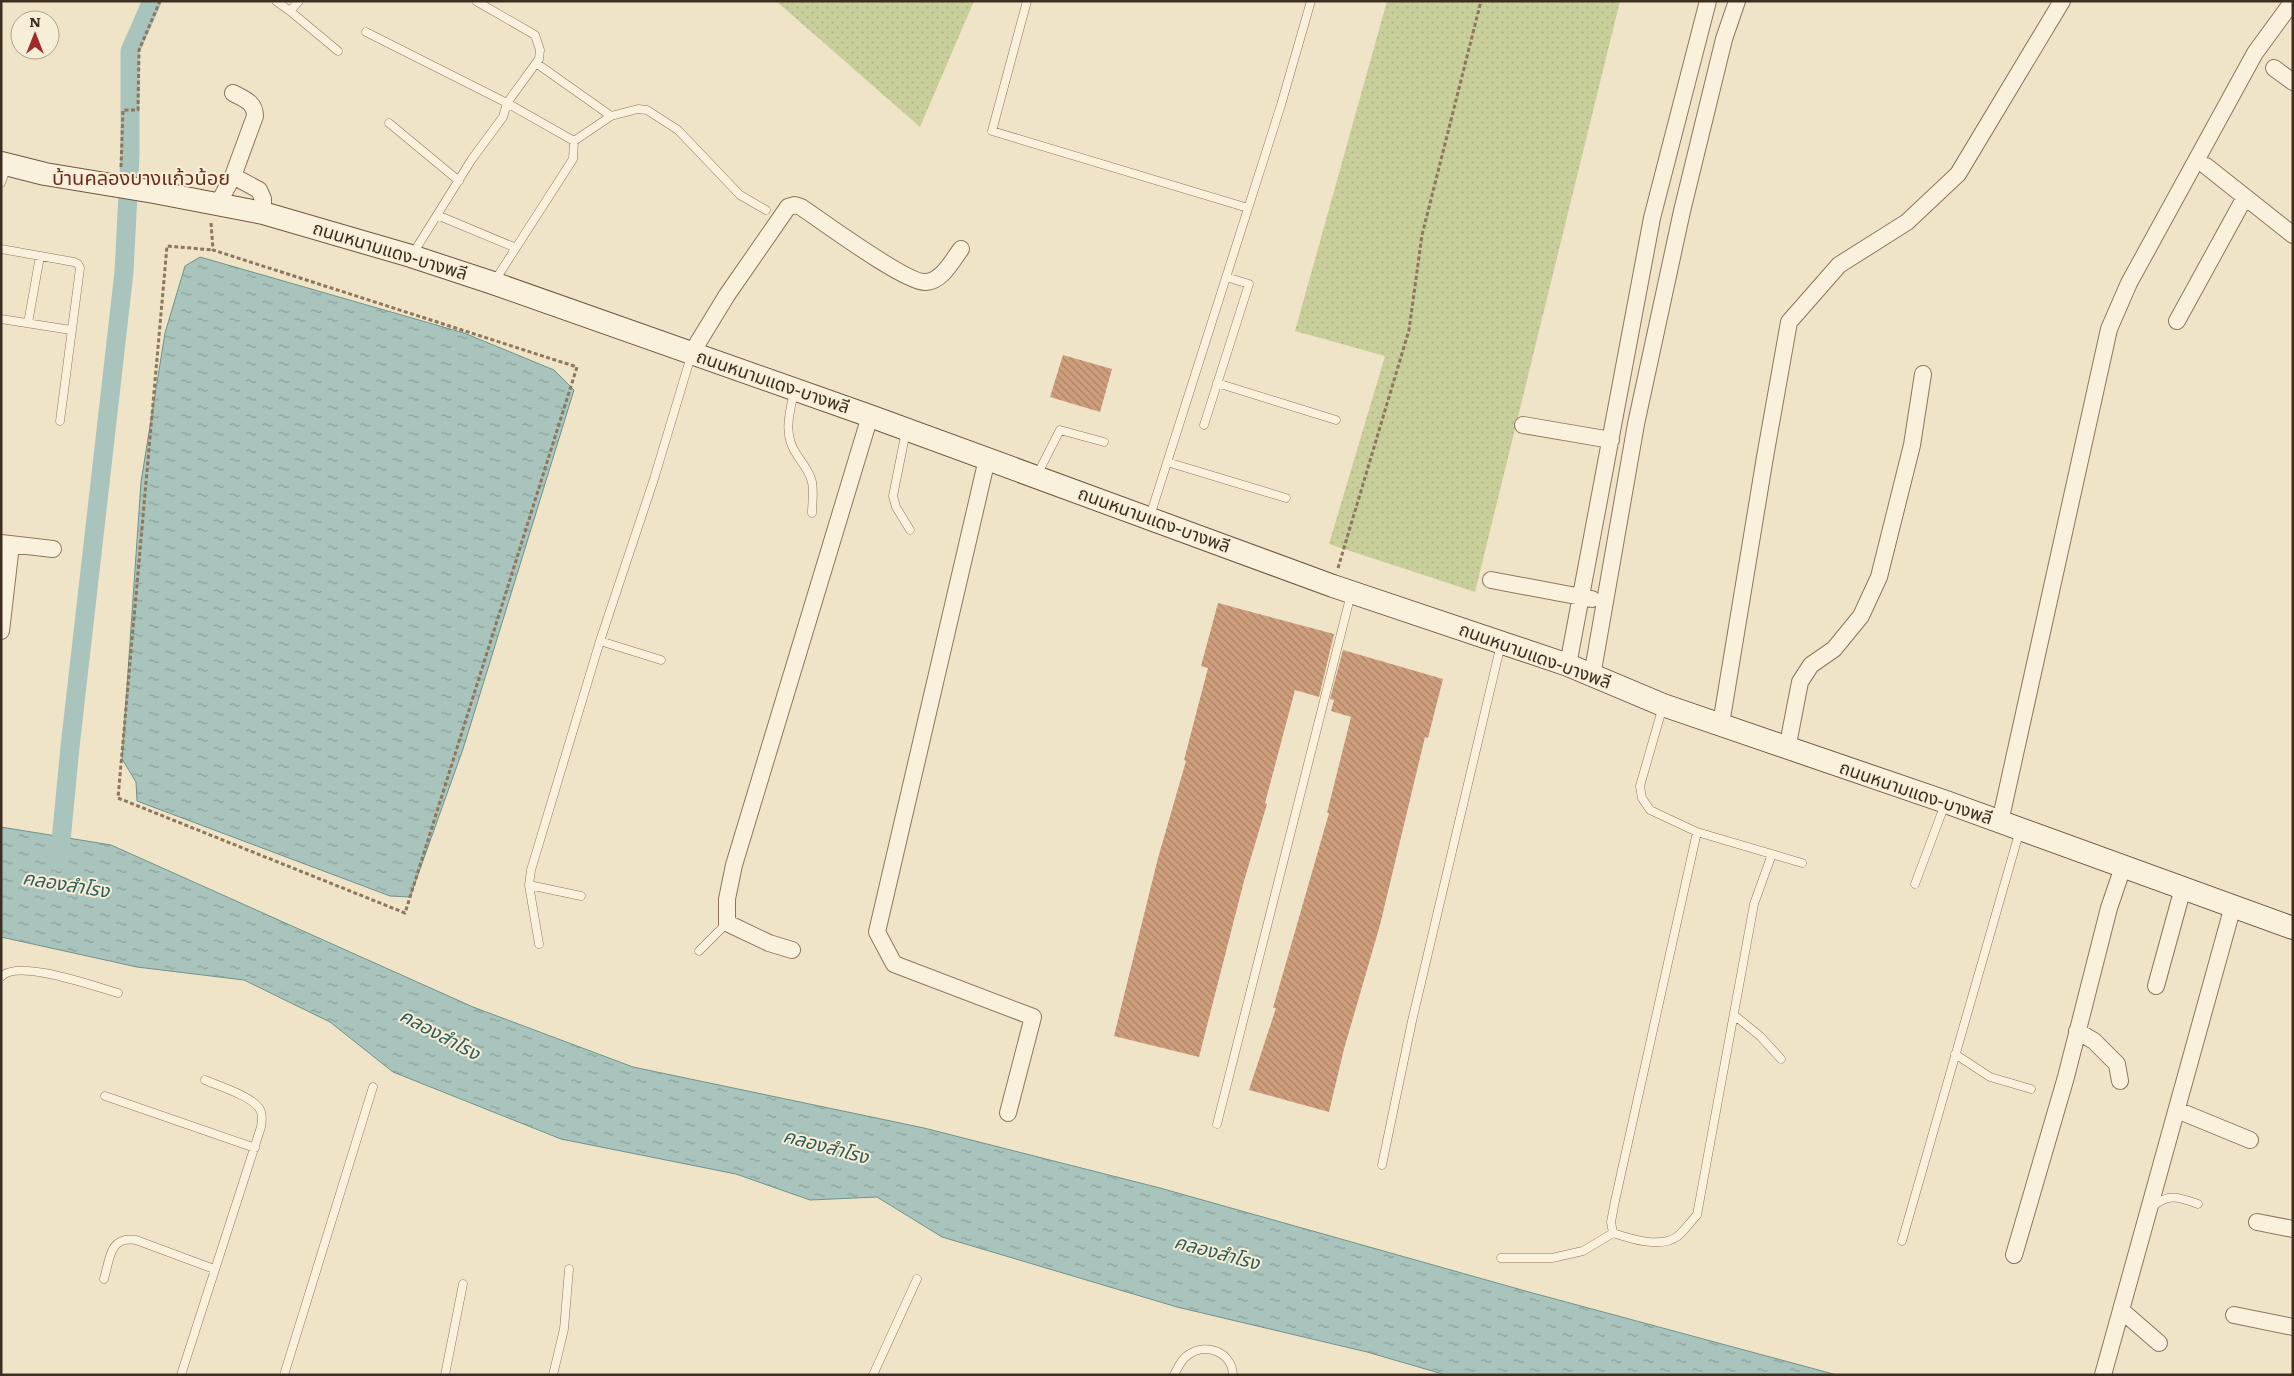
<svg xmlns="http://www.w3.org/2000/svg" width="2294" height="1376" viewBox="0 0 2294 1376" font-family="Literata,'Noto Sans Thai',serif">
	<defs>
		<pattern id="grass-dots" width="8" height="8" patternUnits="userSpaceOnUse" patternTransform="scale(1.25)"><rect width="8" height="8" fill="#c9cf9b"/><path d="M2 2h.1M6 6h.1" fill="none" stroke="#aeb285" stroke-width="1.8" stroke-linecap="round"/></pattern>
		<pattern id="water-ripples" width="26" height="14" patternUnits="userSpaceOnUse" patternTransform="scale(1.25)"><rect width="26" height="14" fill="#a9c4bc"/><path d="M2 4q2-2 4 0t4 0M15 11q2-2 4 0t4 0" fill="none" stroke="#8ba098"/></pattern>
		<pattern id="building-back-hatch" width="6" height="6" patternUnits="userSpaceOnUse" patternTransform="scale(1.25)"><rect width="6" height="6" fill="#cf9f7d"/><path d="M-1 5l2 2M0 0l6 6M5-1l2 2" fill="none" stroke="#a98266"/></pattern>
	</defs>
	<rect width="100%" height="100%" fill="#f0e4c8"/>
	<!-- grass -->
	<path fill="url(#grass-dots)" d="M776,1H974L920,127Z
		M1387,1H1620L1475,592L1329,544L1385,356L1295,331Z"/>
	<!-- water -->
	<path fill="url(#water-ripples)" stroke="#6f938a" d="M200,257L464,333L554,370L574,390L463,749L410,897L390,896L137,801L136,782L122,759L141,482L165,333L185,266Z
		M1,827L111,845L473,1007L633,1067L924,1128L1160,1188L1529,1292L1837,1375H1446L1367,1352L1177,1307L942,1237L877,1197L810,1200L736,1174L561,1139L393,1072L330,1022L244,980L137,967L1,937Z"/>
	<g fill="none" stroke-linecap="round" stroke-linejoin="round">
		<!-- canal -->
		<path stroke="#a9c4bc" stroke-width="19" d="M59,862L70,747L124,272L130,155V51L152,1"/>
	</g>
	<!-- building -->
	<path fill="url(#building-back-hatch)" d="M1063,355L1112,369L1100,412L1050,397Z
		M1218,603L1334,634L1319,697L1295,690L1265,803L1267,804L1244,881L1199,1057L1114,1036L1158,858L1186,761L1184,760L1208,668L1201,666Z
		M1343,650L1443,679L1428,738L1425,737L1380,925L1344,1049L1329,1112L1249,1090L1276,1008H1273L1329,813H1327L1351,717L1331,711L1334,700L1330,699Z"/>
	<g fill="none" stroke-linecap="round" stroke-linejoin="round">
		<!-- service casing -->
		<g stroke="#8d765c" stroke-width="9">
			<path id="service" d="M276,1L290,11L299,1
				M1027,1L992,131L1248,208
				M290,11L338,51
				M366,32L507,103L574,141
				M536,63L611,116
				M389,123L459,181
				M1,183L7,166
				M437,215L516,248
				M1,249L74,262L78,264L80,268L60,421
				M412,255L472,159L503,117L507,103L539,59L540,50L535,35L476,1
				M494,282L573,159L574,141L611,116L638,109L647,110L678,130L740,195L766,210
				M1,319L71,330
				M28,323L40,256
				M1217,383L1336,420
				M794,392C789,415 783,435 797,455C803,464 810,472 812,482C814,492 812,504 812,513
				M1204,425L1249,284L1226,277
				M906,431L893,496L896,507L910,530
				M1167,462L1286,498
				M1037,475L1060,430L1104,442
				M1150,516L1281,105L1311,1
				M600,641L661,660
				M1663,706L1640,786L1642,798L1650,810L1697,832L1802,863
				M1697,832L1615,1201L1611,1222L1613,1233C1631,1239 1661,1249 1678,1236C1685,1230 1691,1221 1697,1215L1754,904L1772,854
				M1915,884L1945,804
				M529,885L581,896
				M539,944L529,885L531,870L600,641L654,479L691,356
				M699,951L727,923
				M1,977C17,958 96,987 118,993
				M1734,1015L1760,1036L1781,1059
				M1955,1054L1990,1077L2031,1089
				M105,1096L255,1148
				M1217,1124L1351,594
				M1382,1165L1412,1021L1501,644
				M2153,1206C2170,1193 2178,1197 2198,1204
				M1902,1241L2020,830
				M1501,1258H1552L1583,1251L1613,1233
				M104,1279C110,1259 109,1236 136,1240L214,1269
				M181,1375L261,1127C262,1121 263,1113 259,1108C251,1096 219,1086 205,1080
				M284,1375L373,1087
				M445,1375L463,1284
				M553,1375L564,1329L569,1269
				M873,1375L917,1279
				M1174,1375C1178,1368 1181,1359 1188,1355C1206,1342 1232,1352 1233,1375"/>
		</g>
		<!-- minor casing -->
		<g stroke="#8d765c" stroke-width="18">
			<path id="minor" d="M2274,68L2293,82
				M2206,166L2293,235
				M233,176L259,190L263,199V213
				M218,204L233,176L255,116C255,102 244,99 233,93
				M2177,321L2245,197
				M691,354L727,295L788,207L795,205L801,207C822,221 907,284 926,282C942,281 952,261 961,249
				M1523,425L1611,440
				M987,459L877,932L894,964L1033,1017L1008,1113
				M1,543L53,549
				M1491,580L1592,599
				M1,631L11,545
				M1568,665L1652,218L1708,1
				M1592,676L1636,424L1682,211L1724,39L1737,1
				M1721,724L1765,457L1789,322L1839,265L1907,222L1958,174L2062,1
				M1787,749L1800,682L1811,665L1834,649L1861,616L1879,577L1912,445L1923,374
				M2000,822L2109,329L2129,283L2255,53L2293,1
				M792,950L769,943L727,923V899L734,865L870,416
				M2156,986L2183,888
				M2077,1031L2094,1041L2117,1064L2120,1081
				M2177,1110L2250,1140
				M2257,1222L2293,1229
				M2014,1255L2066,1077L2109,908L2123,867
				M2121,1310L2159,1343
				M2234,1315L2293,1327
				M2103,1375L2233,906"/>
		</g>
		<!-- secondary casing -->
		<g stroke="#6f573f" stroke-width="24">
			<path id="secondary" d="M1,163L45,174L154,192L263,213L411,256L493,283L870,416L1333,586L1568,665L1663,705L1946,802L2293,928"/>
		</g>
		<!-- path -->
		<path stroke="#8d765c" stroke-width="3" stroke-dasharray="4 2.5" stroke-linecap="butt" d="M121,167L123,110H138L139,50L160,1
			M211,223L213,250L577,367L405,913L118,798L167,246L213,250
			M1338,568L1409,330L1422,235L1481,1"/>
		<!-- service -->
		<use href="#service" stroke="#faf1dc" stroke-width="8"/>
		<!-- minor -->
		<use href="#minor" stroke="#faf1dc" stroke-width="16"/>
		<!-- secondary -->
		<use href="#secondary" stroke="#faf1dc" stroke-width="22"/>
	</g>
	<g text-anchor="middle" stroke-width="4" stroke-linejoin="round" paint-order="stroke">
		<!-- street labels -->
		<g font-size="18" fill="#3d2e20" stroke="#f7eed8">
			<text transform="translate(390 251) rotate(17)" y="6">ถนนหนามแดง-บางพลี</text>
			<text transform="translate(773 382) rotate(19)" y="6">ถนนหนามแดง-บางพลี</text>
			<text transform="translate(1154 520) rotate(20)" y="6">ถนนหนามแดง-บางพลี</text>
			<text transform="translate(1535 656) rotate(20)" y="6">ถนนหนามแดง-บางพลี</text>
			<text transform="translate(1916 793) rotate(19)" y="6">ถนนหนามแดง-บางพลี</text>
		</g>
		<!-- water labels -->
		<g font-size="19" font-style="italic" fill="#2f5d5a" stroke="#f7eed8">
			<text transform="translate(66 884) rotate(9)" y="7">คลองสำโรง</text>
			<text transform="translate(440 1034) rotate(28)" y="7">คลองสำโรง</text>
			<text transform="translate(826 1146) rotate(15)" y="7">คลองสำโรง</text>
			<text transform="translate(1217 1252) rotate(15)" y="7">คลองสำโรง</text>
		</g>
		<!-- quarter labels -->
		<g font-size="20" fill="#6b2e1e" stroke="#f7eed8">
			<text x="141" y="185">บ้านคลองบางแก้วน้อย</text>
		</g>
	</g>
	<!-- border -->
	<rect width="2294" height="1376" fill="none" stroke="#3d2e20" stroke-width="5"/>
	<!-- north arrow -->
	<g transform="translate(35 35)"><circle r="24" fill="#f7eed8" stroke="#ada18e"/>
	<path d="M0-4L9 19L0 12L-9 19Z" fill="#9e2a2b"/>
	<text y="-8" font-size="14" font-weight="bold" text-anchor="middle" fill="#3d2e20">N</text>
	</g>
</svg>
